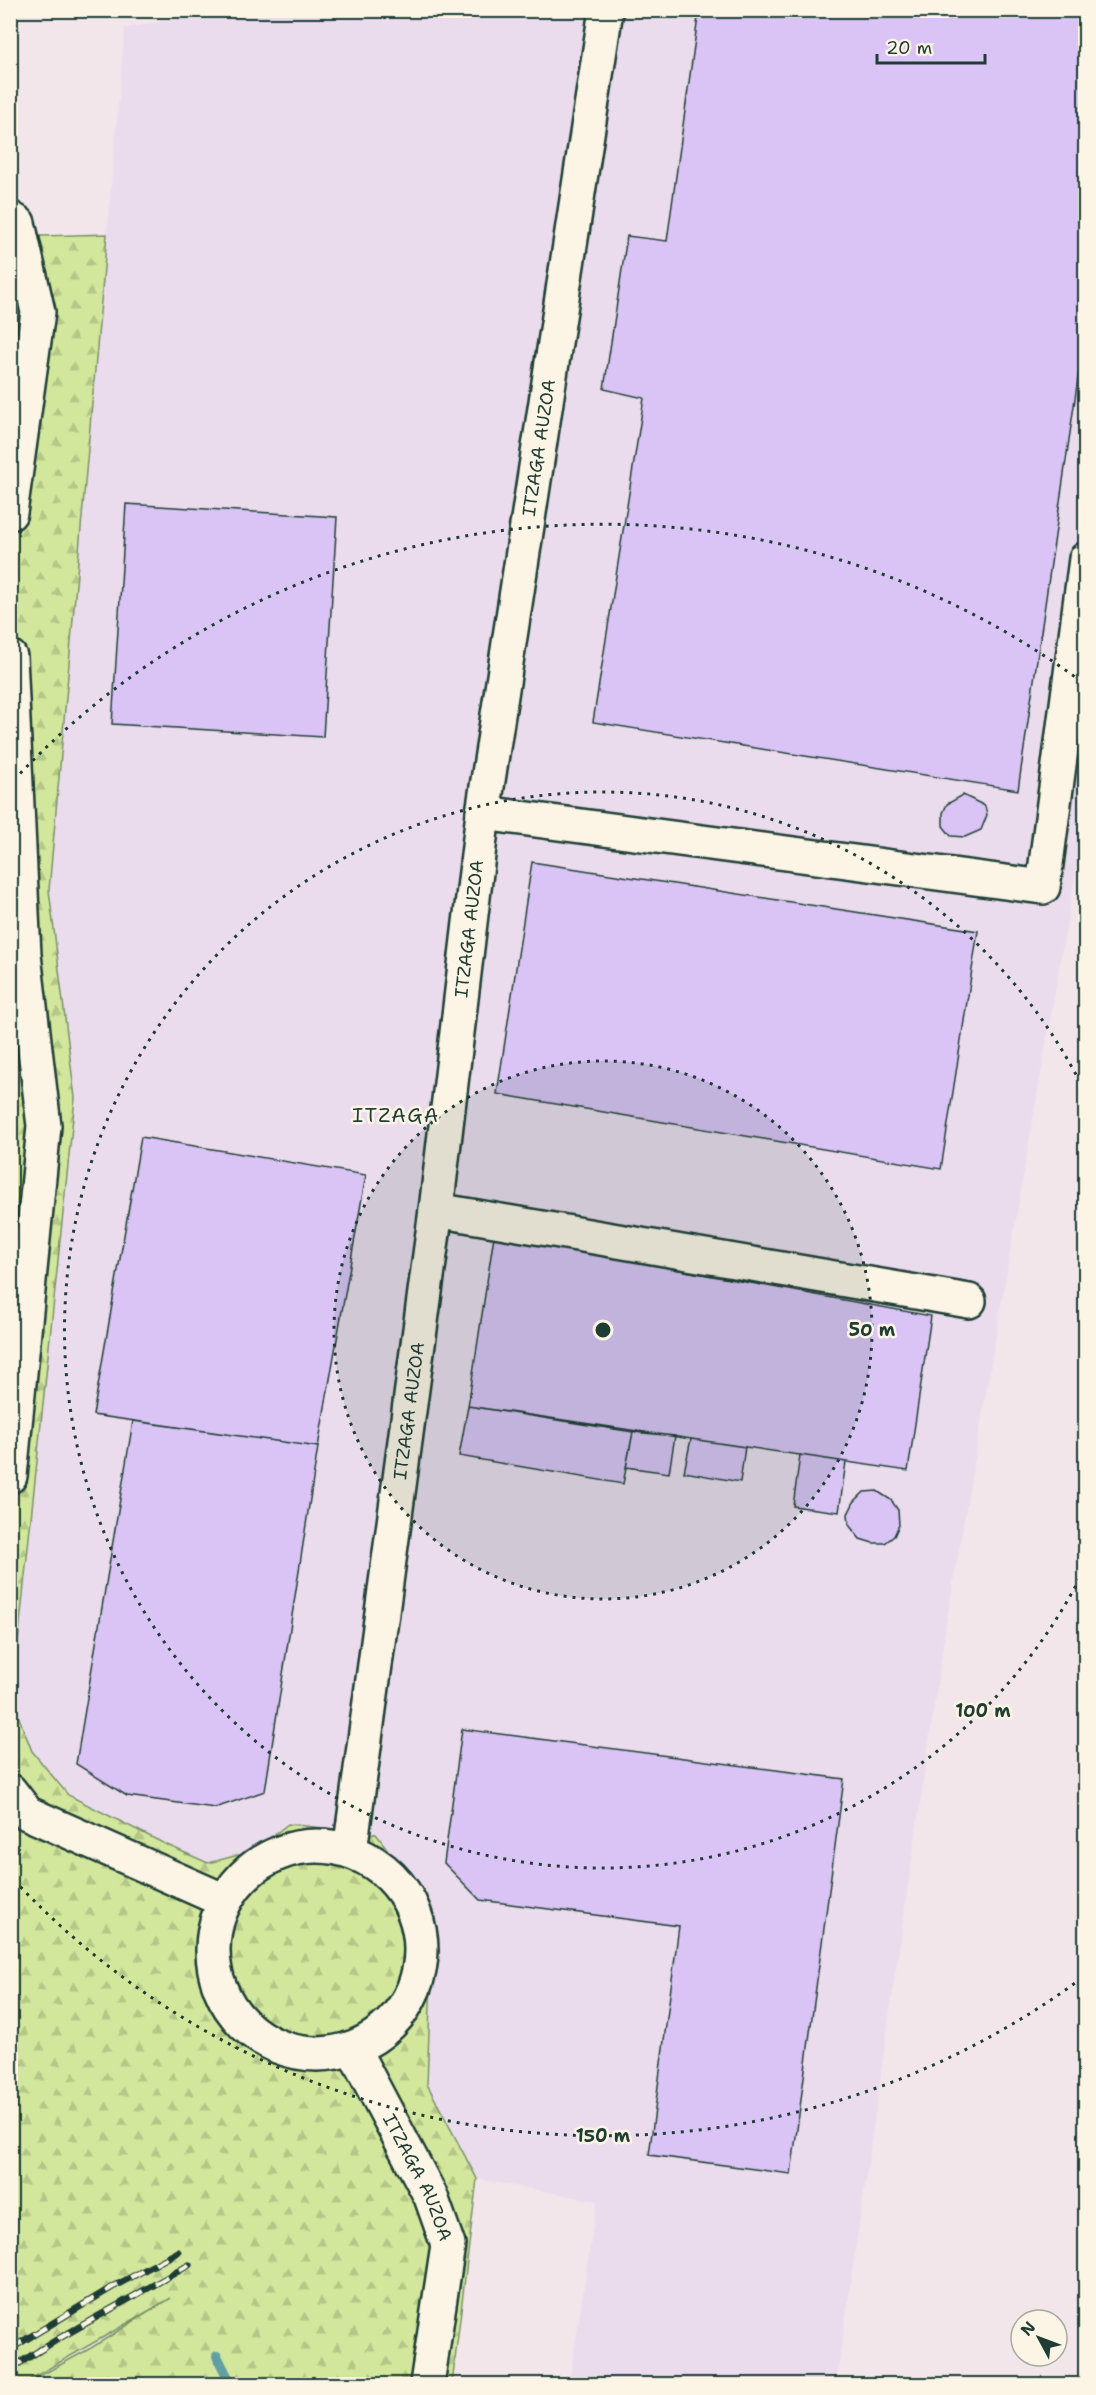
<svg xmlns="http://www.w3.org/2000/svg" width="1096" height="2395" viewBox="0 0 1096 2395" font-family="'Shantell Sans',sans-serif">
	<defs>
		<pattern id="forest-firs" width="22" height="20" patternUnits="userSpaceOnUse" patternTransform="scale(1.5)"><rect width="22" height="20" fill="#d2e79c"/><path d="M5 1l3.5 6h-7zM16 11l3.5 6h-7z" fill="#b4c787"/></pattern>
	</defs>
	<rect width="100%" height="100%" fill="#f2e6ea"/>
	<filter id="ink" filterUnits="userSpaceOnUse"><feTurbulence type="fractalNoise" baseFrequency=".0167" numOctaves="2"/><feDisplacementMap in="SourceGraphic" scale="12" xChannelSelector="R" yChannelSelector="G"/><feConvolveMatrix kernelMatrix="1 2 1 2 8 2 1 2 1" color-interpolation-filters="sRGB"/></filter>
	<g filter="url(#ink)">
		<!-- built -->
		<path fill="#eadced" d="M224,10L1085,11V817L945,1631L836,2384H569L597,2201L477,2179L427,2084L433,1927L425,1899L288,1824L254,1851L208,1863L165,1844L68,1795L32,1751L12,1700L75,1098L49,890L125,28Z"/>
		<!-- forest -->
		<path fill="url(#forest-firs)" stroke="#789268" stroke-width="1.5" d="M107,234L49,890L75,1098L12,1700L32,1751L68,1795L165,1844L208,1863L254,1851L288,1824L376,1834L425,1899L433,1927L427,2084L477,2179L452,2384H25L91,2348L171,2298L22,2384H11L10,237Z"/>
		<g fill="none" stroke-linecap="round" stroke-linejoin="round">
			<!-- stream -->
			<path stroke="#639fa2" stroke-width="10" d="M217,2356L231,2384"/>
		</g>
		<!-- building -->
		<path fill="#d9c4f5" stroke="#1f3d34" stroke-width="1.5" d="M699,10H1065L1086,14V323L1018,790L593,722L644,398L604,389L627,236L667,241Z
			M126,504L337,517L323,737L112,724Z
			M963,795L985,806L987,815L981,830L965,837L951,836L943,826V813L947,804Z
			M532,862L978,931L941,1169L497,1094Z
			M141,1137L366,1175L318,1447L93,1415Z
			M494,1236L931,1316L908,1471L468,1406Z
			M468,1406L633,1432L623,1484L459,1456Z
			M133,1421L318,1447L265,1791L215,1808L127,1796L76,1764Z
			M633,1432L675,1436L669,1473L626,1467Z
			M691,1439L745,1447L740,1482L684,1472Z
			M800,1455L846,1462L839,1512L793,1506Z
			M877,1491L891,1500L898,1510L899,1525L894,1536L885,1543H873L860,1539L849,1525L848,1514L854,1502L864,1492Z
			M462,1729L844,1779L791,2174L649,2155L679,1926L480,1900L444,1863Z"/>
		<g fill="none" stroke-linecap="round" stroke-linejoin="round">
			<!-- street casing -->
			<g stroke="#1f3d34" stroke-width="38">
				<g id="street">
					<path d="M10,218L18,223L38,312L10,513"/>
					<path d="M10,657L24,955L44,1126L10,1476"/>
					<path d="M483,813L1043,887L1086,559"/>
					<path d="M436,1210L969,1301"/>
					<path d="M10,1791L27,1813L225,1901"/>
					<circle cx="317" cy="1950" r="104"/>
					<path id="s1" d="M350,1851L436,1210L483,813L606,10"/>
					<path id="s2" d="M353,2049L431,2197L448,2245L427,2384"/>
				</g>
			</g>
			<!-- street -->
			<use href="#street" stroke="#fcf5e5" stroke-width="33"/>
			<!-- rail casing -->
			<g stroke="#1f3d34" stroke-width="7">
				<path id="rail" d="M10,2349L111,2288L178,2252
					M10,2369L58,2339L189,2265"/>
			</g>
			<!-- rail -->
			<use href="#rail" stroke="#fcf5e5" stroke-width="4.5" stroke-dasharray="14" stroke-linecap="butt"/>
		</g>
	</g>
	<!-- distance rings -->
	<circle cx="603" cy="1330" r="269" fill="#1f3d34" fill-opacity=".12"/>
	<g fill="none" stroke="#1f3d34" stroke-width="3" stroke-dasharray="3 6">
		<circle cx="603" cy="1330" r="269"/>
		<path d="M1084 1570A538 538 0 1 1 1084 1090"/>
		<path d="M1082 1978A806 806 0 0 1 14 1880M14 780A806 806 0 0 1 1082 682"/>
	</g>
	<g text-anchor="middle" stroke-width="5" stroke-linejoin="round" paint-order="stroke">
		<!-- street labels -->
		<g font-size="18" fill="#1f3d34" stroke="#fcf5e5">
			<text dy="6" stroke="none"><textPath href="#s1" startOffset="1416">ITZAGA AUZOA</textPath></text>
			<text dy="6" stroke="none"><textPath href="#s1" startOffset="930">ITZAGA AUZOA</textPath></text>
			<text dy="6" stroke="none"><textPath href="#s1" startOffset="444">ITZAGA AUZOA</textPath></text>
			<text dy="6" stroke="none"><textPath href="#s2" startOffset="144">ITZAGA AUZOA</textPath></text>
		</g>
		<!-- neighbourhood labels -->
		<g font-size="20" letter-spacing="1.5" fill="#1f3d34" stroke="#fcf5e5">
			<text x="396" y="1122">ITZAGA</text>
		</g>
	</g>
	<circle cx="603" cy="1330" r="9" fill="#1f3d34" stroke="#fcf5e5" stroke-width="3"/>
	<g font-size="18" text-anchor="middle" font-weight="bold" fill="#1f3d34" stroke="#fcf5e5" stroke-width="5" stroke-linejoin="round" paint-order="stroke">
		<text x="872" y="1336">50 m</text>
		<text x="983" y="1717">100 m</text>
		<text x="603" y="2142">150 m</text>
	</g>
	<!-- margin -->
	<rect width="1096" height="2395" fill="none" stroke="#fcf5e5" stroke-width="36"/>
	<rect x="18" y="18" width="1060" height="2359" fill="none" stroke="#1f3d34" stroke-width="2" filter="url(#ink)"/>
	<!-- north arrow -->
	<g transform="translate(1039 2338) rotate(311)"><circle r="28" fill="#fcf5e5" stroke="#a4ab9e" stroke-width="1.5"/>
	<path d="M0-4.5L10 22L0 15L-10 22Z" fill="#1f3d34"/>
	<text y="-9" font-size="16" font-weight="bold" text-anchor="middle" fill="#1f3d34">N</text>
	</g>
	<!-- scale -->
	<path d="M877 54v9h108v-9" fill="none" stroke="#1f3d34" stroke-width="3"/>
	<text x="886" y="54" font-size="18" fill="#1f3d34" stroke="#fcf5e5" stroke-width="4.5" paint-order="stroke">20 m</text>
</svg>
